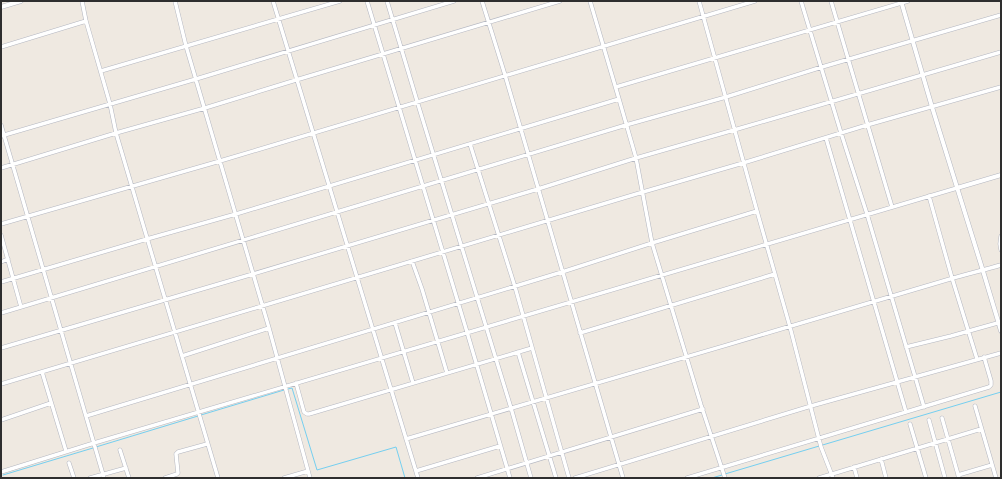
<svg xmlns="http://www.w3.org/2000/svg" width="1002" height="479" viewBox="0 0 1002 479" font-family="Ubuntu,sans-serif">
	<rect width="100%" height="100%" fill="#efe9e1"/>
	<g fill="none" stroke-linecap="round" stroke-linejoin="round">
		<!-- stream -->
		<path stroke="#75cff0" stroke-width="1" d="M288,389L292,388L317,470L396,447L405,478
			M201,415L284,390
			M96,447L198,416
			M725,474L1001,392
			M3,475L93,448
			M712,478L722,475"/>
		<!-- minor casing -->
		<g stroke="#b4b7c1" stroke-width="4.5">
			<path id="minor" d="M82,1L86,21L110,104L116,133L218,478
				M175,1L186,46L269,328L310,478
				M273,1L418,478
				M367,1L467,332L510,478
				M387,1L417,101L511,408L531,478
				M482,1L505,75L623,478
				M590,1L619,99L636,158L652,243L701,405L725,478
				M699,1L757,211L790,327L821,447L833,478
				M801,1L841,133L867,214L924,407
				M831,1L892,207
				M1,47L86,21
				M101,71L340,1
				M616,87L908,1
				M1,125L104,478
				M1,136L196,79L454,1
				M826,138L906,412
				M470,144L515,287L569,478
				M1,168L116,133L205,108L296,80L560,1
				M929,196L952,278L977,359
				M1,224L220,161L755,1
				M1,235L21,307
				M1001,236L1000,244L1001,250
				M412,261L422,289L447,373
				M1,262L8,259
				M1,282L147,239L236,214L619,99
				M1,313L626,125L726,97L822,67L1001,15
				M395,323L413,383
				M580,333L775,274
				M906,347L951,336L1001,322
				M1,348L253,274L538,189L636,158L734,130L1001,52
				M518,352L556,478
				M182,356L269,328
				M42,372L66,451
				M296,383L304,412L307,414H309L532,348
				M1,384L643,192L743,163L867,125L1001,87
				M975,406L996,478
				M86,416L562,272L652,243L757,211
				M942,418L959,478
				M1,420L51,403
				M929,420L945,478
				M910,424L926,478
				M406,439C587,386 769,333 950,279C967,274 984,270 1001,265
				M120,450L129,478
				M881,459L886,478
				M69,463L74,478
				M854,467L857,478
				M416,471L500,446
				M1,472L94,443L957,188
				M958,475L992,465
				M90,478L126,468
				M165,478L177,474L178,473L176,454L178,452L207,444
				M284,478L308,471
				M477,478L703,409
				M575,478L811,406L897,382L1001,353
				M687,478L989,387L991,385V381L984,357
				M819,478L981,429"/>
		</g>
		<!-- tertiary casing -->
		<g stroke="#b4b7c1" stroke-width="5">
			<path id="tertiary" d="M901,1L932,107L983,271L1001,331
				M1,7L21,1
				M957,188L1001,175"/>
		</g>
		<!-- minor -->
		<use href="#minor" stroke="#fff" stroke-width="3.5"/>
		<!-- tertiary -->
		<use href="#tertiary" stroke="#fff" stroke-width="4"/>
	</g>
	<!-- border -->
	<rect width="1002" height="479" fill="none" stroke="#2e2e2e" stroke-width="4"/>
</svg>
